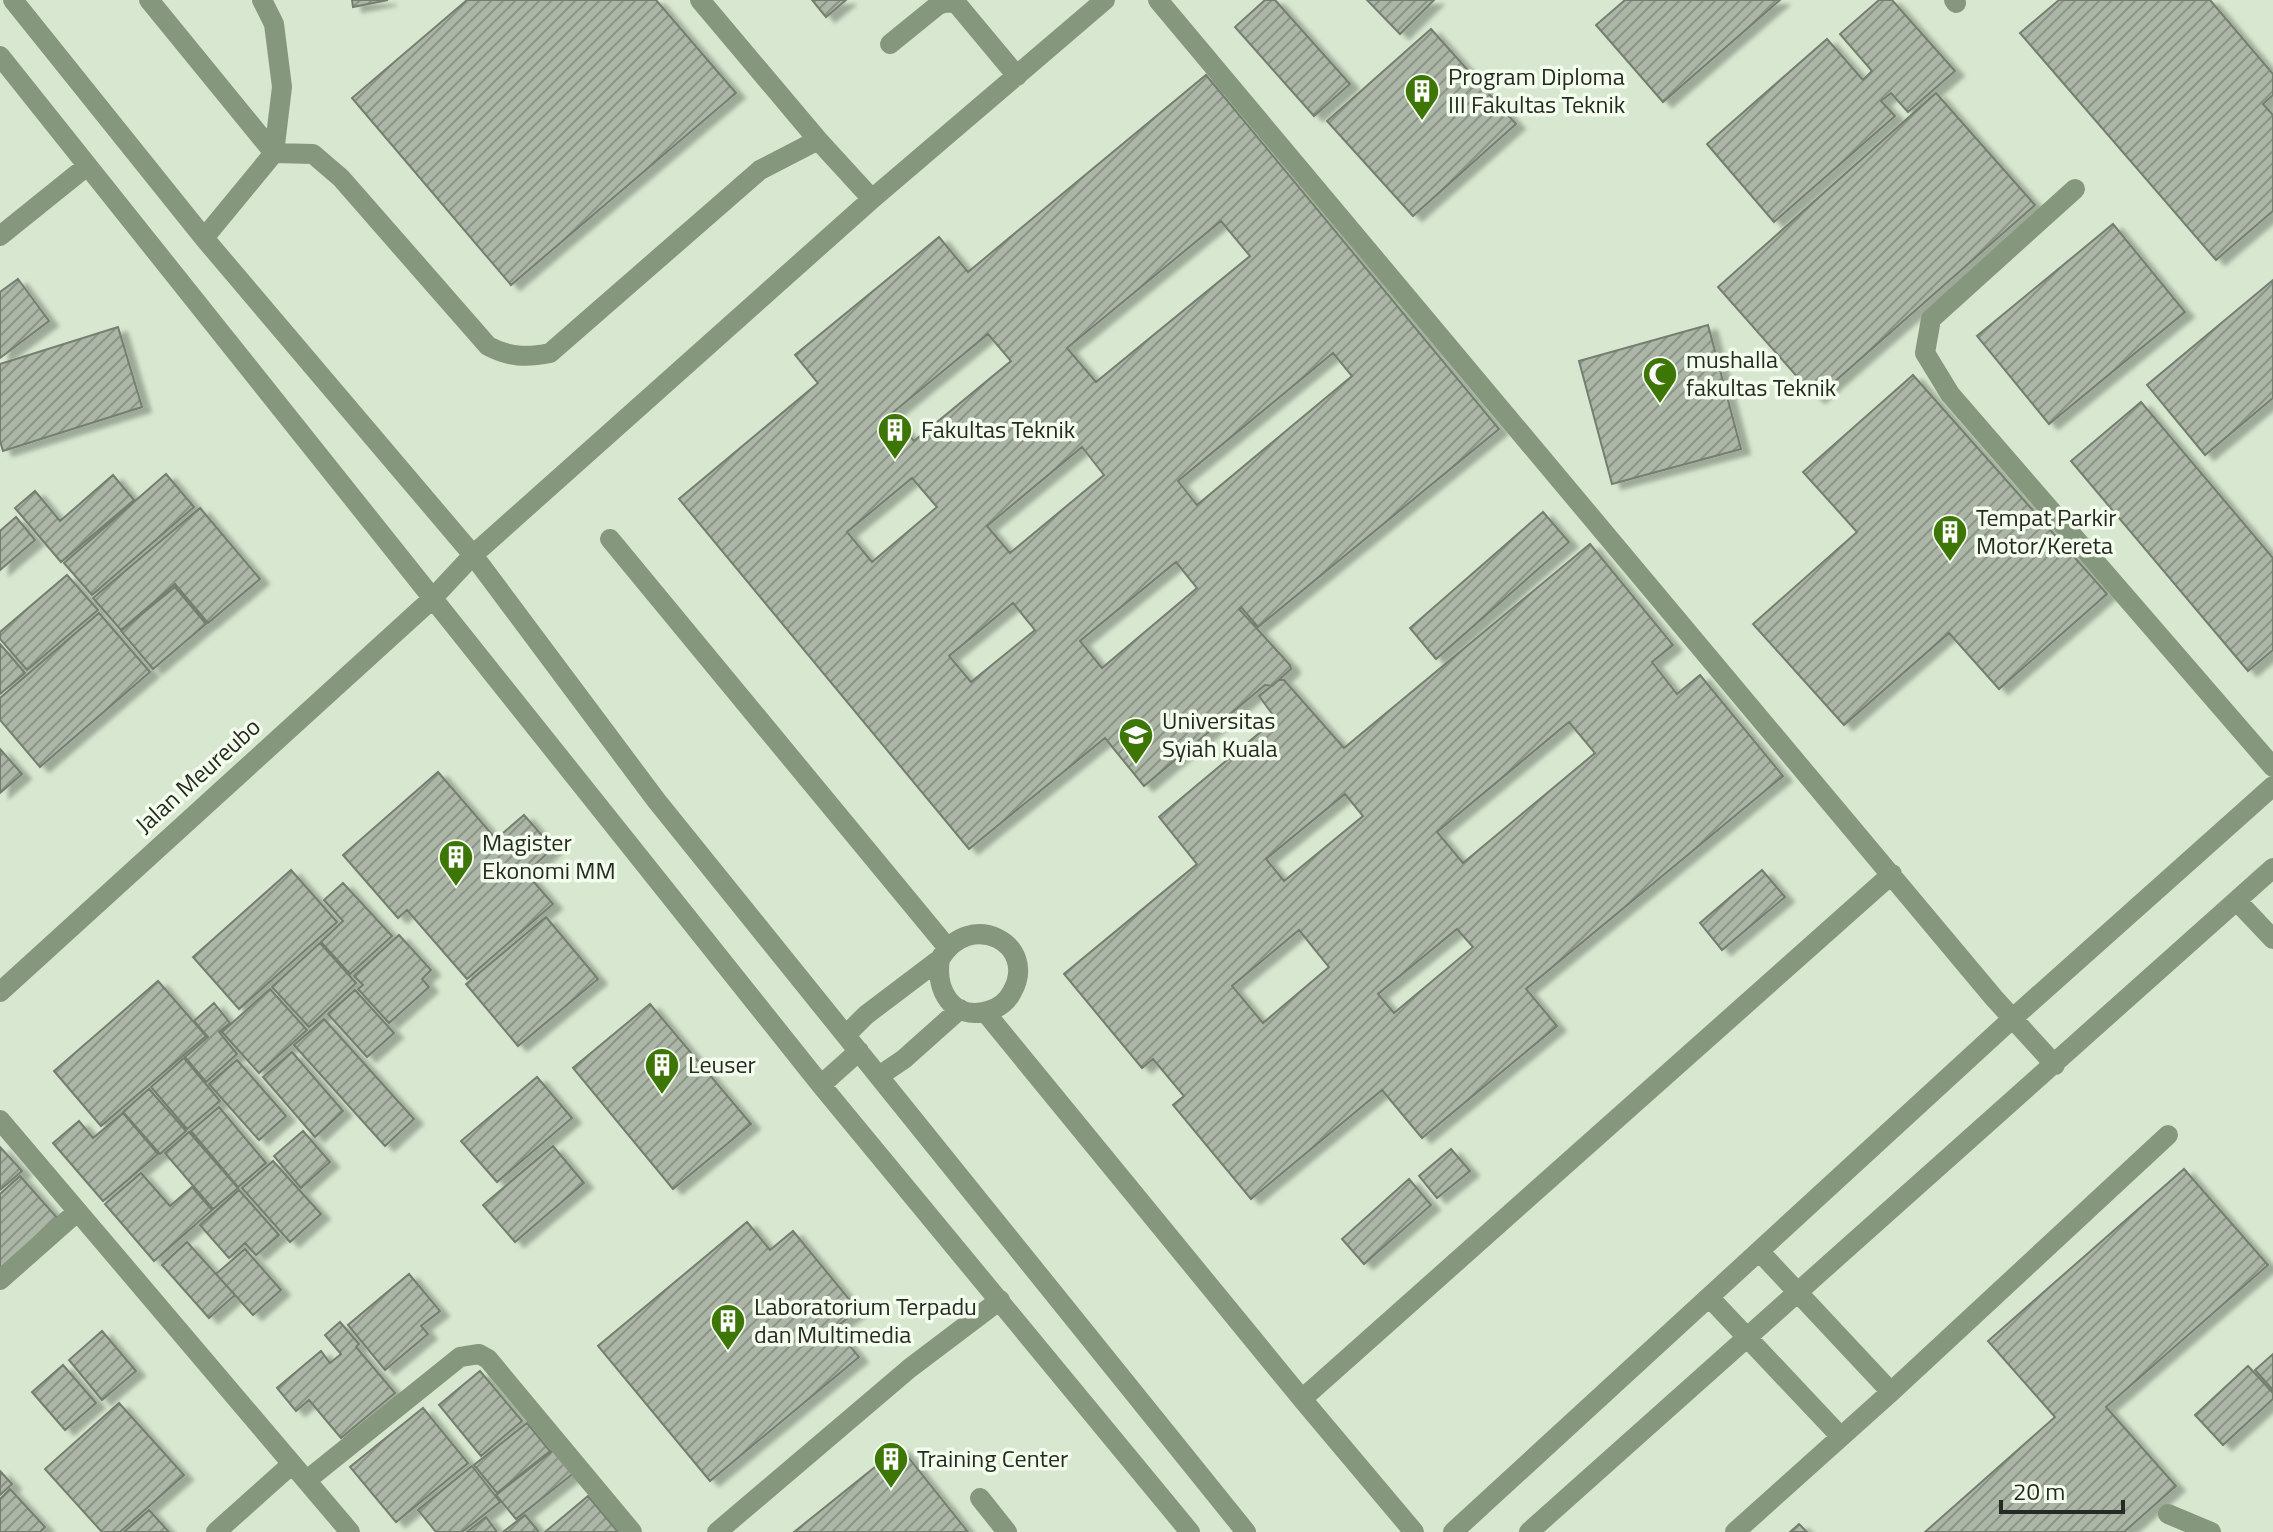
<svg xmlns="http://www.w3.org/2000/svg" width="2273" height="1532" viewBox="0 0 2273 1532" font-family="'Titillium Web',sans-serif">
	<defs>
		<pattern id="building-hatch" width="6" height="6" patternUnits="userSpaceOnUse" patternTransform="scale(2)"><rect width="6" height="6" fill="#abb6a6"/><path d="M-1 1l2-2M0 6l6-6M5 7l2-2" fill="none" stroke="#8b9487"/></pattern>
		<filter id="shadow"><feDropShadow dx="9" dy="5" stdDeviation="2" flood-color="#0004"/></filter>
	</defs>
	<rect width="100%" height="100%" fill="#e5f1df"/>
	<!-- built -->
	<path fill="#d8e8d0" d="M0,0H2273V1532H0Z"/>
	<!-- building -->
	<path fill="url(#building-hatch)" stroke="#757f6f" stroke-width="2" fill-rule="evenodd" filter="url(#shadow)" d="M352,0H388L353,7Z
		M467,0H656L736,93L511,285L352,98Z
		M812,0H846L826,17Z
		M1265,0H1275L1350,84L1314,116L1235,27Z
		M1367,0H1434L1400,34Z
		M1625,0H1780L1663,102L1596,25Z
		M1879,0H1892L1955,71L1908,112L1891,93L1881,101L1895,116L1774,222L1707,144L1827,39L1863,80L1872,71L1840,34Z
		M2059,0H2210L2273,74V95L2263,104L2273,115V211L2216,260L2020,33Z
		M1431,29L1516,124L1413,216L1327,121Z
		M1206,75L1499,429L1258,627L1241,607L1239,609L1290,665L1291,669L1280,679L1272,686L1265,685L1144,786L1105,738L969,849L679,499L818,383L795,355L939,237L968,272ZM1221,221L1250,256L1096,382L1067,348ZM988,334L1011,361L914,441L891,414ZM1333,353L1352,376L1197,505L1178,481ZM1082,447L1104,475L1010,553L987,526ZM912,478L937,507L872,562L847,532ZM1176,562L1197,588L1102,668L1080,641ZM1013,603L1035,630L971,682L949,656Z
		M1936,93L2035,205L1816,398L1718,287Z
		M2113,224L2185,312L2049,424L1977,336Z
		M18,279L49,321L0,358V292Z
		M2273,280V398L2205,455L2147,385Z
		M1708,325L1741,449L1612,484L1579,361Z
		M118,327L142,407L3,451L0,441V364Z
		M1913,375L2107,594L1999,689L1949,633L1844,725L1753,624L1857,532L1803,472Z
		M2141,402L2273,558V650L2248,671L2071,461Z
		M166,474L194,507L92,595L64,563Z
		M113,475L134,500L61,562L15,508L35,491L60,521Z
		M200,508L260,579L208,623L175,584L121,630L93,598Z
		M1543,512L1569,542L1436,659L1410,628Z
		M16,517L35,540L0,570V531Z
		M1590,544L1673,645L1652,662L1677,694L1700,675L1783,776L1526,989L1557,1026L1422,1138L1382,1090L1251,1199L1173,1105L1184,1096L1153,1059L1142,1068L1064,974L1197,864L1159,817L1276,719L1259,696L1279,680H1284L1344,748ZM1569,722L1595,753L1463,863L1437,832ZM1345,794L1363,816L1284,881L1266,859ZM1457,929L1473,947L1394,1013L1378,994ZM1299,930L1329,967L1263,1023L1232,986Z
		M67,575L98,610L27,670L0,639V632Z
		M175,587L206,624L153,669L121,631Z
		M99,613L150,672L40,767L0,720V698Z
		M0,644L25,673L0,694Z
		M0,749L22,774L0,793Z
		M438,772L496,839L524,815L553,848L526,873L553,904L467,979L407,910L398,918L343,855Z
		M291,870L337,922L239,1009L193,957Z
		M1762,870L1785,897L1722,950L1700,923Z
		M343,883L392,936L350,974L321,942L343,921L324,900Z
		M546,917L598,979L518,1046L466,984Z
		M399,935L431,970L422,979L429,987L389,1023L358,989L363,985L354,976Z
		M320,943L356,983L309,1027L272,987Z
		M158,981L206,1036L101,1126L54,1071Z
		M270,989L307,1030L259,1073L222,1032Z
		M355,990L394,1033L367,1057L328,1014Z
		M214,1003L230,1023L219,1032L237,1054L206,1082L185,1057L208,1037L194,1021Z
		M650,1004L751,1124L673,1189L573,1068Z
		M324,1019L414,1119L385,1146L294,1045Z
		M292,1052L343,1111L315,1137L263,1077Z
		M184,1058L220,1101L187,1129L151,1087Z
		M237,1060L286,1116L259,1140L209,1084Z
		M537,1077L572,1118L497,1182L461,1141Z
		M149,1089L186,1131L160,1154L123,1112Z
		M219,1107L266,1163L238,1187L191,1131Z
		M123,1113L158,1154L103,1201L53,1143L79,1121L93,1138Z
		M303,1131L330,1162L301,1188L274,1156Z
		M189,1132L238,1188L213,1209L165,1153Z
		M553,1146L584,1183L515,1242L483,1205Z
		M0,1147L22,1171L0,1190Z
		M1451,1149L1470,1171L1437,1198L1419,1176Z
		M273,1161L321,1214L290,1242L242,1188Z
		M2184,1169L2268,1265L2106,1407L2176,1486L2124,1532H1925L2055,1417L1988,1341Z
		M141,1173L170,1206L192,1187L212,1210L154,1261L105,1204Z
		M20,1176L59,1220L0,1273V1194Z
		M1409,1179L1431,1205L1364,1264L1342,1239Z
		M239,1190L279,1235L256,1255L245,1243L229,1258L200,1225Z
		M747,1222L770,1250L793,1231L858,1310L835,1328L859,1357L710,1481L598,1346Z
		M187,1242L235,1295L209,1318L162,1265Z
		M245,1249L281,1290L253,1315L216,1274Z
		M409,1274L440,1311L421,1326L428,1334L385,1370L348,1325Z
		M340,1322L359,1344L356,1347L395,1393L341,1438L309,1400L296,1411L277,1388L321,1351L330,1363L341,1354L325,1335Z
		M102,1331L136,1371L102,1400L69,1360Z
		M2273,1354V1390L2255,1370Z
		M63,1365L96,1403L65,1430L32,1392Z
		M2248,1366L2273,1393V1399L2223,1445L2195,1415Z
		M480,1371L522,1421L481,1456L439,1405Z
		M119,1403L184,1475L120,1532H102L45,1469Z
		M423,1408L468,1463L396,1522L350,1467Z
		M527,1423L550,1451L497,1493L474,1465Z
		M900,1447L968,1532H794Z
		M556,1448L575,1472L516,1519L496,1495Z
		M472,1466L500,1502L462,1532H436L418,1510Z
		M0,1471L12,1484L0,1495Z
		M10,1489L45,1527L40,1532H0V1499Z
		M588,1496L618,1532H545Z
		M149,1510L169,1532H124Z
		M525,1515L539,1532H503Z
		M486,1517L497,1532H467Z
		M1799,1524L1807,1532H1790Z"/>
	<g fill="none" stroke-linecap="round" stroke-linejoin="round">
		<!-- minor -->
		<path stroke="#85977c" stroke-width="20" d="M13,0L204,238L473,555L656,800L1246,1532
			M149,0L274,153L313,154L341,178L488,346C509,357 526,358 550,353L760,170L818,140L872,199
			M700,0L818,140
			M1158,0L1994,998L2055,1065
			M1954,0L1956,3
			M890,44L938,5L947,2L957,4L1017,76
			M0,56L821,1085L1190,1532
			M2075,189L1931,319L1925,353L1950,394L2273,767
			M0,236L87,166
			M204,238L274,153L282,87L274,24L262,0
			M610,539L947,947
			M2237,901L2273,939
			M0,992L431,600L473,555L872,199L1105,0
			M985,1012L1302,1399L1892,874
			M846,1035L866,1015L940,959C970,908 1039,944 1012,992C1007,1002 999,1008 988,1011C952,1021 935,990 940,959
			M879,1076L904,1059L960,1009
			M821,1085L859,1051
			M0,1120L350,1532
			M1759,1251L1891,1392
			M0,1280L77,1212
			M1709,1297L1841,1437
			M1302,1399L1414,1532
			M307,1480L460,1357L479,1354L488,1359L632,1532
			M980,1498L1007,1532
			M2168,1514L2211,1532
			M216,1532L292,1464
			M717,1532L910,1368L1000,1300
			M1453,1532L2013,1018L2273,786
			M1529,1532L2273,868
			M1735,1532L1891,1392L2168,1135"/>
	</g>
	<!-- icons -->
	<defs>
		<g id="building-pin" transform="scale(1.8)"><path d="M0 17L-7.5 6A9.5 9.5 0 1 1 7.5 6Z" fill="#3e7606" stroke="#f3feed"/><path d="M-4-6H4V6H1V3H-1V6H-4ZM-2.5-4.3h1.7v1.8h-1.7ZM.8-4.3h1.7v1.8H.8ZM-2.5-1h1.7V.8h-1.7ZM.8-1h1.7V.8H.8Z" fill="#fff"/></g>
		<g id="mosque-pin" transform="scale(1.8)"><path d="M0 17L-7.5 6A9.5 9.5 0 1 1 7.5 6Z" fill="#3e7606" stroke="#f3feed"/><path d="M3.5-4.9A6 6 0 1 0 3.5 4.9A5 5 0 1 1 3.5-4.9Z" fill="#fff"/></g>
		<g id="university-pin" transform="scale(1.8)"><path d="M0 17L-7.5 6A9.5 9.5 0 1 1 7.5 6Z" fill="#3e7606" stroke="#f3feed"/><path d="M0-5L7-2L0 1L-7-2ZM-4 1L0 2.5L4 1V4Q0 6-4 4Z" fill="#fff"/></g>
	</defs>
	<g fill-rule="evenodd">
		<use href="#building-pin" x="1422" y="91"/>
		<use href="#mosque-pin" x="1660" y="374"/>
		<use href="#building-pin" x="895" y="430"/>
		<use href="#building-pin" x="1950" y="532"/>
		<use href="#university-pin" x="1136" y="735"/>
		<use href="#building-pin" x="456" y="857"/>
		<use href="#building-pin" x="662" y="1065"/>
		<use href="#building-pin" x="728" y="1321"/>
		<use href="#building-pin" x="891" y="1459"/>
	</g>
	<g text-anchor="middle" stroke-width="7" stroke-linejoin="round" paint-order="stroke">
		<!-- poi labels -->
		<g font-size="24" fill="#262a24" stroke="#f3feed" text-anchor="start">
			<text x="1448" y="85">Program Diploma<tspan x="1448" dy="28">III Fakultas Teknik</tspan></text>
			<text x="1686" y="368">mushalla<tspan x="1686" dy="28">fakultas Teknik</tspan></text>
			<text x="921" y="438">Fakultas Teknik</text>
			<text x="1976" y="526">Tempat Parkir<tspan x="1976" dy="28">Motor/Kereta</tspan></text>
			<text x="1162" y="729">Universitas<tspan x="1162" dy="28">Syiah Kuala</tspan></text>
			<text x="482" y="851">Magister<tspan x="482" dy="28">Ekonomi MM</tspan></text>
			<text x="688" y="1073">Leuser</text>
			<text x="754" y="1315">Laboratorium Terpadu<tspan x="754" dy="28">dan Multimedia</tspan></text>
			<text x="917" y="1467">Training Center</text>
		</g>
		<!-- street labels -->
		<g font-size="24" fill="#262a24" stroke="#f3feed">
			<text transform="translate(198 776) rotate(-42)" y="8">Jalan Meureubo</text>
		</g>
	</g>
	<!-- scale -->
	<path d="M2001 1500v12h122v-12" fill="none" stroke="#262a24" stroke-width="4"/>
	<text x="2013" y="1500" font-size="24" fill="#262a24" stroke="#f3feed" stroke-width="6" paint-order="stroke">20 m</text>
</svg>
